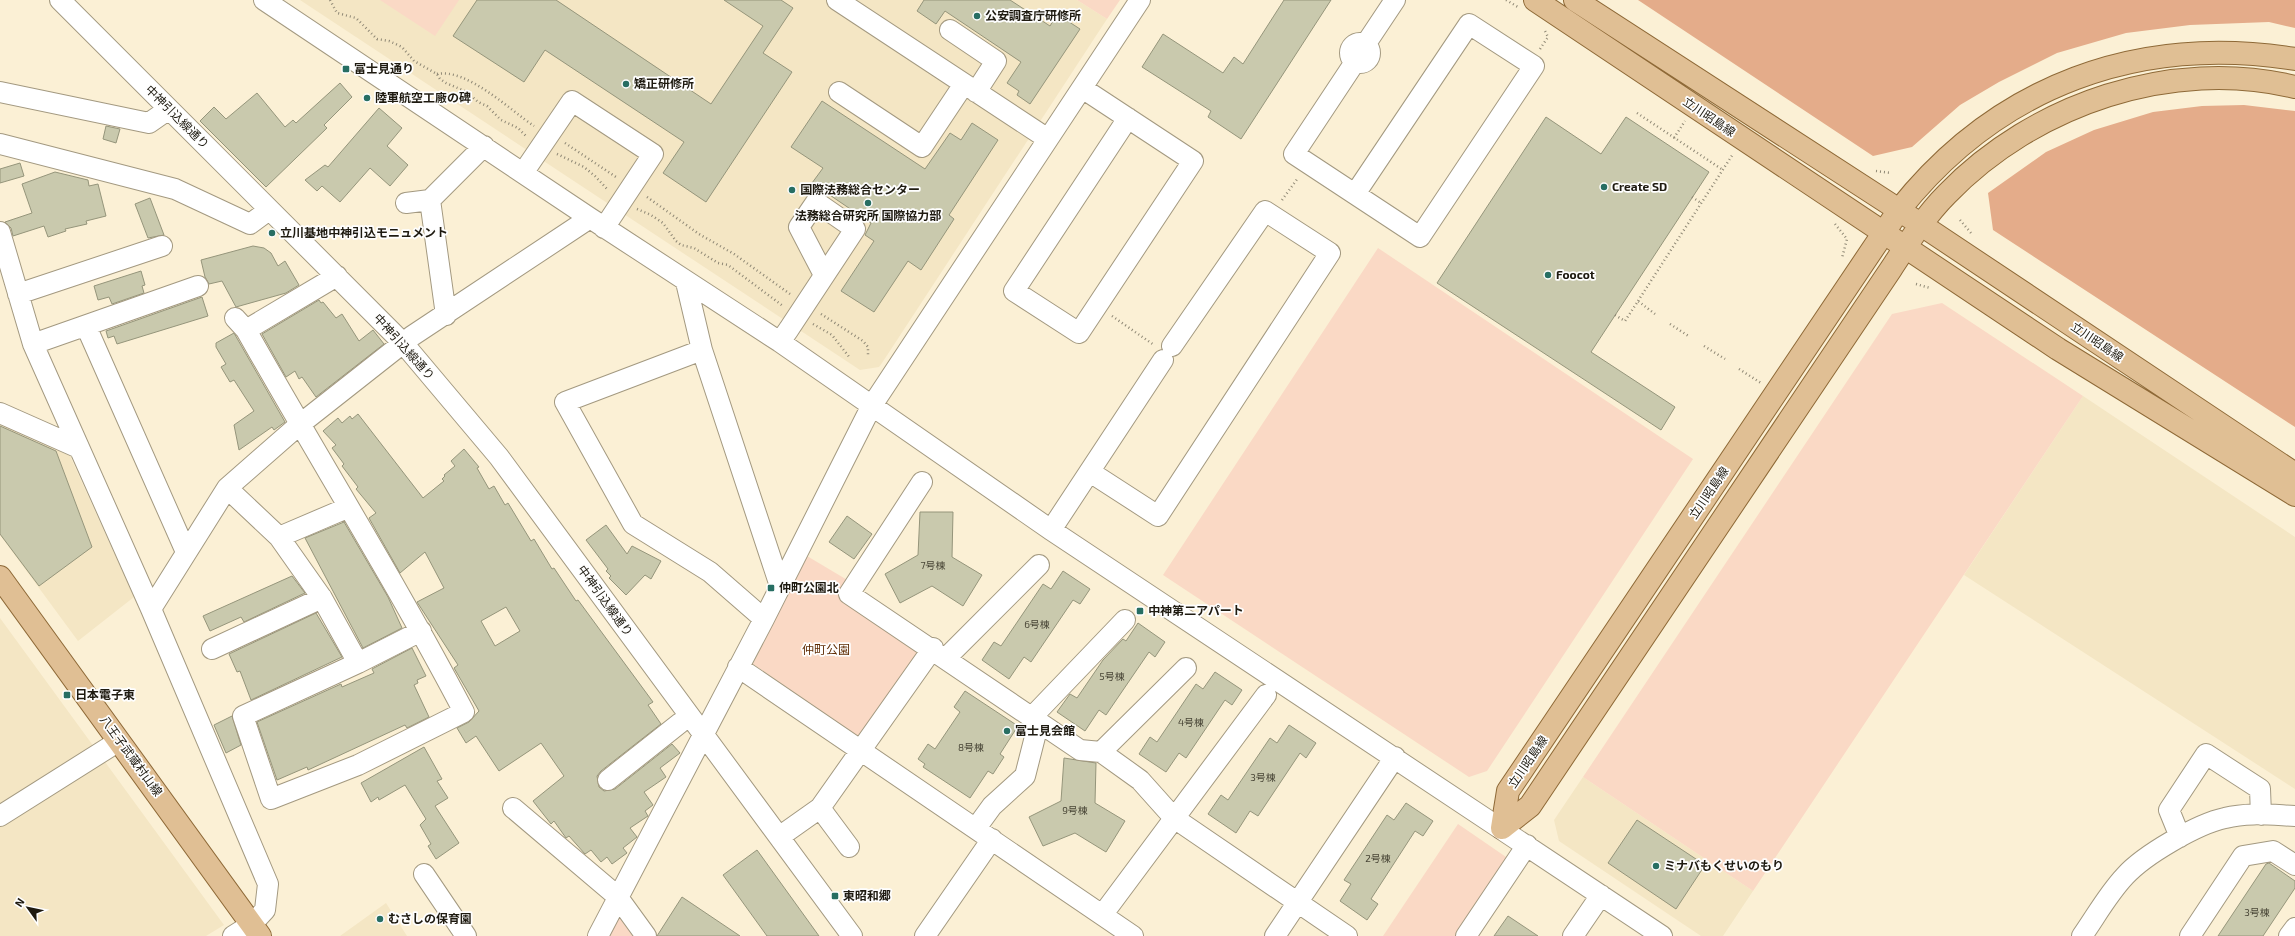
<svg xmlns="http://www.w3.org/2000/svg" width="2295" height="936" viewBox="0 0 2295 936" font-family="'Exo 2','Noto Sans JP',sans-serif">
	<rect width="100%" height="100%" fill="#fbf0d5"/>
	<!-- built -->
	<path fill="#f4e6c4" d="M300,0H1077L1107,19L882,363L879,367L860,370Z
		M2083,396L2295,537V789L1964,575Z
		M0,423L70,456L134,597L78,641L0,535Z
		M0,618L224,925L206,936H0Z
		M1583,777L1753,891L1723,936H1701L1559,841L1554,820Z
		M386,903L407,936H340Z"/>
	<!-- green -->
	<path fill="#fad9c5" d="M380,0H459L435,36Z
		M1077,0H1120L1107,19Z
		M1378,248L1693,459L1487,771L1469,777L1163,575Z
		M1942,303L2083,396L1753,891L1583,777L1892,314Z
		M807,556L849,581L923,654L864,740L753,664Z
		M1458,824L1509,859L1458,936H1383Z
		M617,913L634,936H606Z"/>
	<!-- forest -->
	<path fill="#e4ac8a" d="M1638,0H2295V28L2269,22L2190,25L2126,33L2057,53L1999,82L1960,105L1912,147L1873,156Z
		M2244,105L2295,111V427L1993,230L1988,193L2046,152L2094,130L2153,112L2202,106Z"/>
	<!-- building -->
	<path fill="#c9c9ad" stroke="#95957b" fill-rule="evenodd" d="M477,0H556L711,104L763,26L724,0H781L793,8L763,53L792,72L706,202L663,173L684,142L545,50L524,82L453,36Z
		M924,0H1010L1050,26L1057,14L1080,29L1030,104L1017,95L1019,91L1007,83L1021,62L945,11L936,24L917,11Z
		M1284,0H1331L1241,139L1208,117L1211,111L1142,67L1163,34L1223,73L1234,57L1243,64Z
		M340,83L352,97L324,125L327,128L266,187L200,121L214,107L226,119L257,93L285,127L293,120L296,123Z
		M822,101L925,169L950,133L961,140L972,123L998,140L949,215L954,219L921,270L908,261L874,312L841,291L874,241L865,235L871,223L812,183L823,168L791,147Z
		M379,108L402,128L387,146L408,165L390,186L370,168L340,202L322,186L317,191L305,180L325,165L328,167Z
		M1546,117L1601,154L1626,117L1709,172L1591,352L1675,407L1661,430L1437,283Z
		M106,126L120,129L116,143L103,139Z
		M20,163L24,176L0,183V169Z
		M55,172L88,180L89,186L98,184L106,216L86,221L87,224L65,229L66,231L48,237L44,226L13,236L11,228L5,222L32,213L22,184Z
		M150,198L164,235L148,238L135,204Z
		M253,246L264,248L271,253L278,266L285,261L299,285L286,293L236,307L222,281L209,284L205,277L201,260Z
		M141,271L145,285L142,286L144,293L112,304L109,297L98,300L94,286Z
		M202,297L208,316L117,344L114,336L108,338L106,331Z
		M319,300L321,303L323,302L336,318L342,314L359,341L373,330L384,344L316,397L302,377L299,379L295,371L286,377L262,334Z
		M234,333L285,422L274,430L272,427L239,450L234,425L254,411L234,380L230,382L221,367L226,364L216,347V343Z
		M358,414L423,498L444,481L442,479L445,476L444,475L455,466L451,461L464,449L479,467L477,468L489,489L494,486L505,505L508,503L531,541L534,539L552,569L554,568L576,601L578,600L600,630L653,702L648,705L661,724L601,771L597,776L599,787L604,791L615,789L672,744L680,753L660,768L666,777L644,792L653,805L645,811L648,816L630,828L637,837L623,848L627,853L612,864L607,857L601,862L591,850L585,854L569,836L566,838L554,821L551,824L533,801L564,776L541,743L499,771L476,736L466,743L457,728L469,722L479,711L454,668L458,665L417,602L444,588L425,552L400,573L369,518L376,513L356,489L358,487L342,466L344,464L332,448L336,445L323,431L338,418L342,423L350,416L352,419ZM506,607L520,631L495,646L481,621Z
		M0,426L56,451L92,547L39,586L0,534Z
		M920,512H953L952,557L982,575L963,606L932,586L900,603L885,574L918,555Z
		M847,516L872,534L854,559L829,542Z
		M344,522L388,597L402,628L363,648L305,538Z
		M606,525L627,554L632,546L661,561L651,579L645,575L626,595L609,578L611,576L606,571L608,569L586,540Z
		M1063,571L1090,589L1080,604L1073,600L1031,662L1024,657L1009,679L982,660L994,642L1001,646L1043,584L1051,589Z
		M292,576L305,593L244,622L241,617L210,631L203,616Z
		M316,613L342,657L251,700L240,671L237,672L229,654Z
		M1138,623L1165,642L1155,657L1149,652L1106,715L1099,710L1085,731L1057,712L1070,694L1077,698L1103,660L1123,639L1126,641Z
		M412,648L426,676L417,680L418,683L414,685L429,717L407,728L405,725L308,770L307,767L277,780L257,722L341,684L342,687L374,673L372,669Z
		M1215,672L1242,690L1232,705L1225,700L1186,758L1179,753L1166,772L1139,754L1150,737L1157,742L1196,684L1203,689Z
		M965,691L1018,726L1000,754L1004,757L993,774L988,771L970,798L923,767L925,764L918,759L928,744L935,749L960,712L954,707Z
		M232,716L241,745L226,753L214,725Z
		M1289,725L1316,743L1306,758L1300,753L1258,816L1250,811L1236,833L1208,814L1221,795L1228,800L1270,738L1277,743Z
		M424,747L442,779L437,781L448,798L435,806L459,843L436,859L428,846L431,844L420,825L426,819L405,785L379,800L378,797L371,802L361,783Z
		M1064,758L1096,763L1095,803L1125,821L1106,852L1075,833L1043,846L1029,817L1061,801Z
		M1406,803L1433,821L1423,836L1415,831L1371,899L1378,904L1367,920L1340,901L1351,884L1344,880L1387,815L1394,820Z
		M1637,820L1705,865L1676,909L1608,863Z
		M757,850L819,936H767L723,875Z
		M2269,863L2295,881V888L2263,936H2218L2266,864Z
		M682,897L740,936H657Z
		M1508,916L1538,936H1494Z"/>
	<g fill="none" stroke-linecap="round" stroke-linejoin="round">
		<!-- minor casing -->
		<g stroke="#a39980" stroke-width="22">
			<path id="minor" d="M60,0L403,343L499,457L852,936
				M264,0L590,218L780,342L1051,530L1662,936
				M837,0L1048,139
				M950,30L996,61L976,92
				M1350 53a10 10 0 1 1 20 0a10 10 0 1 1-20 0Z
				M1365,45L1395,0
				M1355,62L1294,154L1420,237L1534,66L1469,24L1355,194
				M1082,88L1193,161L1079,333L1014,291L1128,118
				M0,92L149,123L169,109
				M839,92L922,147L964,84
				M0,144L175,189L250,224L269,210
				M523,173L572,101L653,154L604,228
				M430,200L446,315
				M406,203L430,200L484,146
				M0,232L33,344L151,609L268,884L265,910L252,924L233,936
				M686,282L702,350L780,586
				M18,294L162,246
				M235,318L246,330C318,458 396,582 464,712L358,765L271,799L243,716L358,663L421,631
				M86,326L186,552
				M246,330L337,276
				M780,342L789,329L855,229L816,202L799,227L824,275
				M33,344L198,286
				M702,350L565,402L633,524L710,572L764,619
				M0,413L79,448
				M1090,472L1158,516L1330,253L1265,211L1172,346
				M922,482L849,594L1080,750L1101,752L1140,780L1174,818L1347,936
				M227,488L279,537L322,598L358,663
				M1051,530L1163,360
				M279,537L347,508
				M151,609L227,488L299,425L412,336L590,218
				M212,649L322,598
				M946,658L1039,565
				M738,667L1133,936
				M1032,717L1125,620
				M1101,752L1186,668
				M608,780L680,723
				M513,808L617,896L646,936
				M820,808L849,847
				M0,816L119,741
				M976,828L992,806L1025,776L1039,721
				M779,837L820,808L933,648
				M2180,837L2169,810L2206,754L2260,789L2261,815
				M424,874L466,936
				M1103,914L1266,695
				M598,936L764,619L871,407L1140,0
				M925,936L992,839
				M1275,936L1395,757
				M1466,936L1527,845
				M1573,936L1601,895
				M2082,936C2096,916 2108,894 2125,876C2144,855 2197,824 2225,818C2248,812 2272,815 2295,816
				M2190,936L2243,856L2273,851L2295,865
				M2289,936L2295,928"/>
		</g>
		<!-- major casing -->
		<g stroke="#8e6937" stroke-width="24">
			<path id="major" d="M1535,0L2058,349L2295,495
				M1575,0L1899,210L2295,474
				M0,577L260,936
				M1502,828L1508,791L1899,210C1998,85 2139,34 2295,59
				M1502,828L1530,806L1891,269C1908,243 1925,216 1947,194C2034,104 2172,57 2295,87"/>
		</g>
		<!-- path -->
		<path stroke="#8f8875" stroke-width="2.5" stroke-dasharray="1 3" stroke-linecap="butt" d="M330,0L337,13L356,18L377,39L389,41L402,47L414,61L437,74L440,79L446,83L467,92L478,102L487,106L501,120L518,128L527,137
			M1506,0L1518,7
			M1540,49L1548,37L1545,31
			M437,74C467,68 510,110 534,126
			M1637,113L1723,170
			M1674,138L1685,121
			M565,143L616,177
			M557,154L584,167L595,176L608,190
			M1876,171L1891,173
			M647,197L699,234L734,254L790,294
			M1692,197L1701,203
			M1282,200L1298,178
			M637,209L651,215L663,223L676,241L681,245L694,248L718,263L728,265L783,306
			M1960,220L1971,233
			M1835,224L1847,239L1842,258
			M1916,284L1930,288
			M1638,301L1733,154
			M821,314L863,341L868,347V355
			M1615,315L1625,321L1638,301L1655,314
			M1112,316L1154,345
			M813,324L832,335L850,358
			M1670,324L1690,337
			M1704,346L1725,359
			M1739,369L1761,383"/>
		<!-- minor -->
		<use href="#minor" stroke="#fff" stroke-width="20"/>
		<!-- major -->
		<use href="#major" stroke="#e0bf94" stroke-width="22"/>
	</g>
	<!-- markers -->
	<g fill="#276e63" stroke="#fefefe" stroke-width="1.5">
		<circle cx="977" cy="16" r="4"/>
		<rect x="342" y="65" width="8" height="8" rx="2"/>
		<circle cx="626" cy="84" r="4"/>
		<circle cx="367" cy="98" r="4"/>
		<circle cx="1604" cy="187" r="4"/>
		<circle cx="792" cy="190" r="4"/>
		<circle cx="868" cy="203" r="4"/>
		<circle cx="272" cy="233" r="4"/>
		<circle cx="1548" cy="275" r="4"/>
		<rect x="767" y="584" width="8" height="8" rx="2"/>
		<rect x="1136" y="607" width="8" height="8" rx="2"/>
		<rect x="63" y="691" width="8" height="8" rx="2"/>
		<circle cx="1007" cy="731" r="4"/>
		<circle cx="1656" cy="866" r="4"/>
		<rect x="831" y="892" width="8" height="8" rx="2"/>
		<circle cx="380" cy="919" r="4"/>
	</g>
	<g text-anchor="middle" stroke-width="3.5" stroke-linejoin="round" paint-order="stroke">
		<!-- number labels -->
		<g font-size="10" fill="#494637">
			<text x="933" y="569">7号棟</text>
			<text x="1037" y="628">6号棟</text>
			<text x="1112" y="680">5号棟</text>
			<text x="1191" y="726">4号棟</text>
			<text x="971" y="751">8号棟</text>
			<text x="1263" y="781">3号棟</text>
			<text x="1075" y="814">9号棟</text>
			<text x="1378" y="862">2号棟</text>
			<text x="2257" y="916">3号棟</text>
		</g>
		<!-- poi labels -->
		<g font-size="12" font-weight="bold" fill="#1e1a10" stroke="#fefefe" text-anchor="start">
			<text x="985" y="20">公安調査庁研修所</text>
			<text x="354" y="73">富士見通り</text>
			<text x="634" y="88">矯正研修所</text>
			<text x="375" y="102">陸軍航空工廠の碑</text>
			<text x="1612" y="191">Create SD</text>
			<text x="800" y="194">国際法務総合センター</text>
			<text x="868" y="220" text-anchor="middle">法務総合研究所 国際協力部</text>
			<text x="280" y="237">立川基地中神引込モニュメント</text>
			<text x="1556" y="279">Foocot</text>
			<text x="779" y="592">仲町公園北</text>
			<text x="1148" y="615">中神第二アパート</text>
			<text x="75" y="699">日本電子東</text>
			<text x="1015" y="735">富士見会館</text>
			<text x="1664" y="870">ミナバもくせいのもり</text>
			<text x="843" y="900">東昭和郷</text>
			<text x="388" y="923">むさしの保育園</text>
		</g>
		<!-- street labels -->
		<g font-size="12" fill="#1e1a10" stroke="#fefefe">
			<text transform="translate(177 117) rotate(45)" y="4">中神引込線通り</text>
			<text transform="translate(1709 117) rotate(34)" y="4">立川昭島線</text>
			<text transform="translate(2097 342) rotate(34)" y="4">立川昭島線</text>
			<text transform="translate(404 347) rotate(48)" y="4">中神引込線通り</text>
			<text transform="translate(1709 493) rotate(-56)" y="4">立川昭島線</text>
			<text transform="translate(605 601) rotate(54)" y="4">中神引込線通り</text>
			<text transform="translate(131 756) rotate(54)" y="4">八王子武蔵村山線</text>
			<text transform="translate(1528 762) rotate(-56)" y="4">立川昭島線</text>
		</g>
		<!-- park labels -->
		<g font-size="12" fill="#5f2c03" stroke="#fefefe">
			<text x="826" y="654">仲町公園</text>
		</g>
	</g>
	<!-- north arrow -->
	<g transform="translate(28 908) rotate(303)" stroke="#fefefe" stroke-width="3" paint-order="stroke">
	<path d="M0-3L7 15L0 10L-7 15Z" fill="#1e1a10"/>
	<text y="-6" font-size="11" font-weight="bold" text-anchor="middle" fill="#1e1a10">N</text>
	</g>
</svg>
